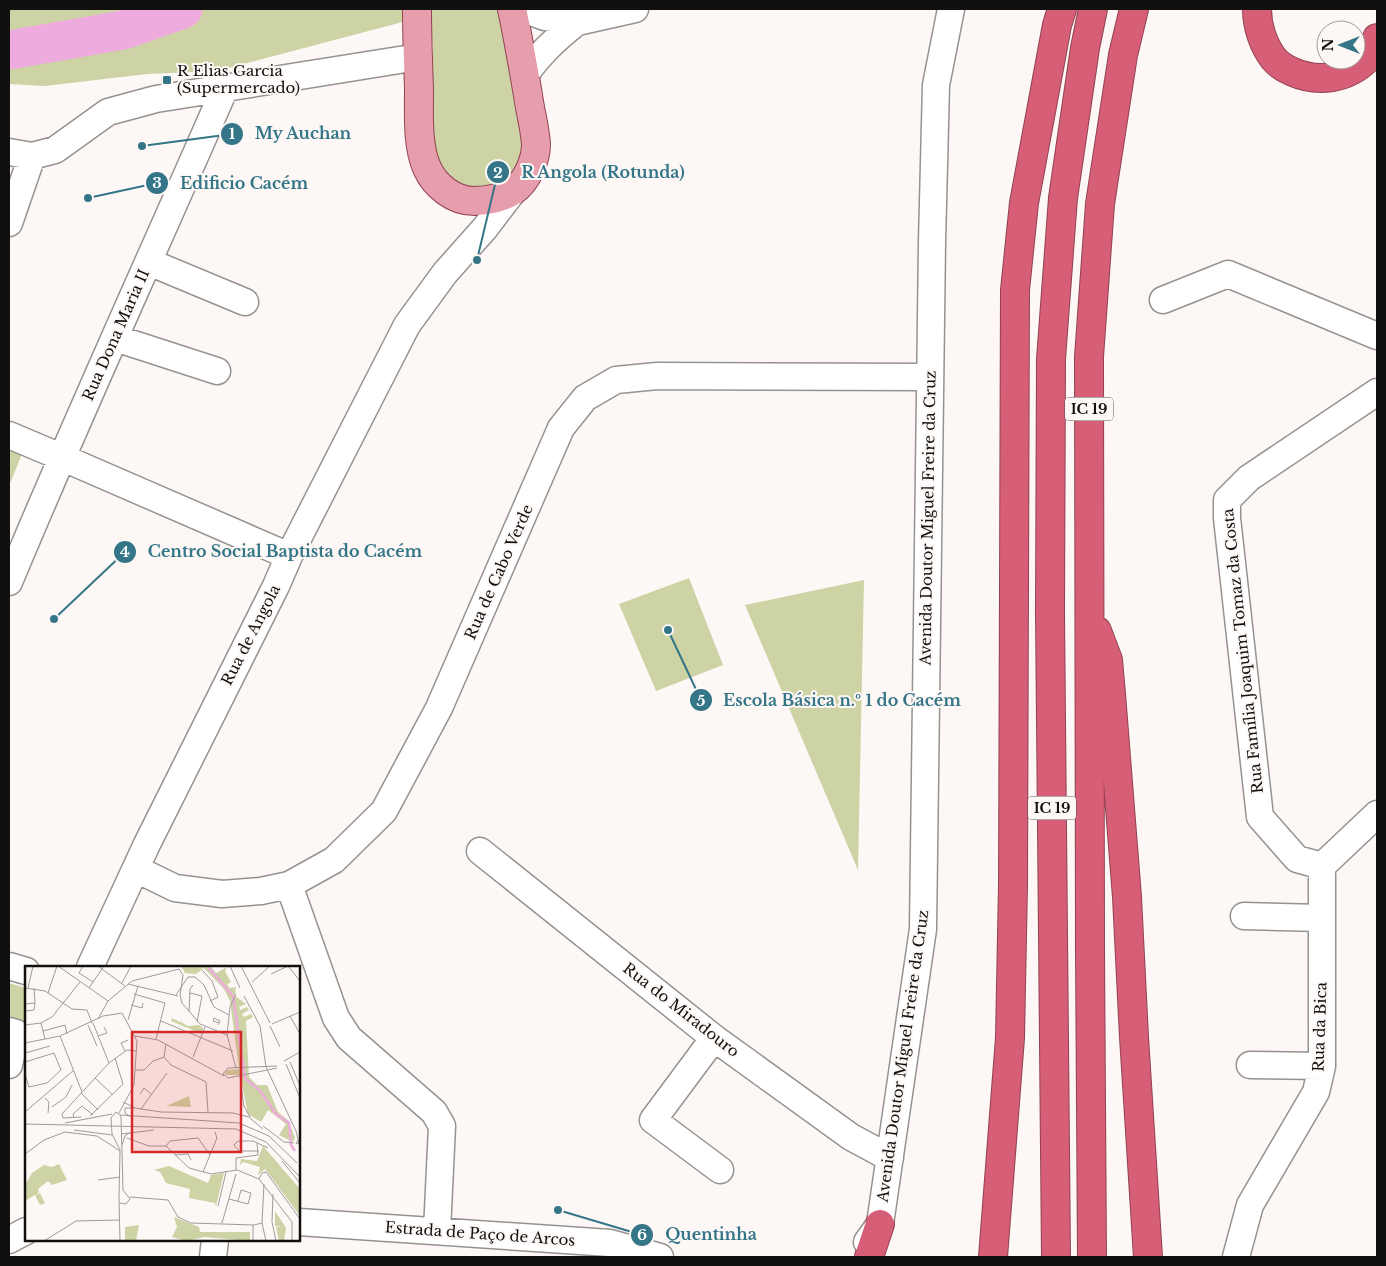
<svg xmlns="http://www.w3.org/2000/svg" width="1386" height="1266" viewBox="0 0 1386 1266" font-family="'Libre Baskerville',serif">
	<rect width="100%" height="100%" fill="#fdf8f6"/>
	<!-- green -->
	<path fill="#cdd3a4" d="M9,9H499L524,139L520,164L503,181L481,189L456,182L439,169L433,149V47L429,15L217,71L147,74L45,86L9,84Z
		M9,450L22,454L9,486Z
		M689,578L723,665L656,691L619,604Z
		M864,580L858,870L745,605Z
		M9,983L26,988V1036L9,1031Z"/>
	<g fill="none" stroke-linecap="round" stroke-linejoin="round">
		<!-- river -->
		<path stroke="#eeabdd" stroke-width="39" d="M9,50L123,30L183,9"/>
		<!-- minor casing -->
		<g stroke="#969290" stroke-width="29">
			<path id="minor" d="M523,9L545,17L577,22L635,9
				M525,75C540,53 556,39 577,22
				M9,152L32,156L55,150L108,112L156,99L418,57
				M9,223L32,156
				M149,262L245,302
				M1163,300L1228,274L1377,336
				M115,338L217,371
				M9,435L61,457L289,556
				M9,582C78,416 153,253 225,88
				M480,851L714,1038L851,1137L890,1158
				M1322,866L1297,859L1260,817L1227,518V500L1249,478L1377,392
				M1322,866L1377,814
				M136,869L175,888L222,894L261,891L289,885L334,860L384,811L439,708L561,428L585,398L616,380L657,376L930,377
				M289,885L336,1018L349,1038L434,1112L442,1126L437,1231
				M1244,916L1322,918
				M9,966L26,971
				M90,967L147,844L276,586L289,556L407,325L445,273L485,228L514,190
				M9,1031L16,1033L9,1065
				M714,1038L653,1120L720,1170
				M1250,1065L1322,1066
				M299,1222L610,1243L660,1257
				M9,1240L26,1231
				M867,1242L880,1224L923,929L932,242L936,85L951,9
				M213,1257L215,1240
				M1236,1257L1250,1205L1316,1092L1322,1066V866"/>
		</g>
		<!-- major casing -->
		<g stroke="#914352" stroke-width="30">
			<path id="major" d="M417,9C417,35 418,62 419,89C419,113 417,146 427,168C435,186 454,201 474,201C487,201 502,198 514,190C527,181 536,160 536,144C535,128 530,111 528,95C523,66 518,37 512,9"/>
		</g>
		<!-- highway casing -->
		<g stroke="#914352" stroke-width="30">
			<path id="highway" d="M1257,9C1257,26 1263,45 1274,59C1279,65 1286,69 1293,72C1318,83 1347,79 1367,59C1372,54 1375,44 1377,38
				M1097,631L1108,660L1111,694L1127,897L1134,1037L1148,1257
				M869,1257L880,1224
				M993,1257L1010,1038L1013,885L1015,290L1024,203L1057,25L1062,9
				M1056,1257L1050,612L1051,359L1063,198L1085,48L1093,9
				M1092,1257L1090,949L1089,357L1100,204L1123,55L1134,9"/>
		</g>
		<!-- minor -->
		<use href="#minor" stroke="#fff" stroke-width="26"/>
		<!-- major -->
		<use href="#major" stroke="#e69ead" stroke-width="28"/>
		<!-- highway -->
		<use href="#highway" stroke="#d65e76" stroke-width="28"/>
	</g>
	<!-- markers -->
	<rect fill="#347688" stroke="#fdf8f6" stroke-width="2" x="162" y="75" width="10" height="10" rx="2.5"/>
	<g text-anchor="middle" stroke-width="4" stroke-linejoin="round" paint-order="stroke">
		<!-- shield labels -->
		<g fill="#fdf8f6" stroke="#585654" stroke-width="1">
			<rect x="1065" y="397.5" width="48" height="23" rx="4"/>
			<rect x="1028" y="796.5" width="48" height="23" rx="4"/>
		</g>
		<g font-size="14" font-weight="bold" fill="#11100f">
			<text x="1089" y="414">IC 19</text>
			<text x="1052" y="813">IC 19</text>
		</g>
		<!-- poi labels -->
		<g font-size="15" fill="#11100f" stroke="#fdf8f6" text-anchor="start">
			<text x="177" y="76">R Elias Garcia<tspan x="177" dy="17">(Supermercado)</tspan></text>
		</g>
		<!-- street labels -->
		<g font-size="15" fill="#11100f" stroke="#fdf8f6">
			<text transform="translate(116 335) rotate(-66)" y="5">Rua Dona Maria II</text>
			<text transform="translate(928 518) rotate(-89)" y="5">Avenida Doutor Miguel Freire da Cruz</text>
			<text transform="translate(499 572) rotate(-66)" y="5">Rua de Cabo Verde</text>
			<text transform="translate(251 635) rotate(-63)" y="5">Rua de Angola</text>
			<text transform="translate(1243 651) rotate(-96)" y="5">Rua Família Joaquim Tomaz da Costa</text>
			<text transform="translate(681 1010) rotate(38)" y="5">Rua do Miradouro</text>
			<text transform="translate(1320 1027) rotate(-88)" y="5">Rua da Bica</text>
			<text transform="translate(903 1056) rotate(-82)" y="5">Avenida Doutor Miguel Freire da Cruz</text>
			<text transform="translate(480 1234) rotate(4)" y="5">Estrada de Paço de Arcos</text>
		</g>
	</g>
	<!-- overview -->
	<g transform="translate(25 966)">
		<rect width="275" height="275" fill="#fdf8f6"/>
		<path d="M156,0H185L191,7L202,1L200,5L206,16L202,19L205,22L211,21L210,30L221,38L214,41L215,44L222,41L224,44L217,48L219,51L226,48L228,51L221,55L224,111L232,119H242L253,146L264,155L270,172L268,176L254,169L261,158L243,144L236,156L223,148L215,109H200L201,104L214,103L205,35L199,23L179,2L171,8L160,7ZM147,52L155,56L159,52L156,56L163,60L174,59L178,62L177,68L146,55ZM164,130L166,141L141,140ZM238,180L275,223V250L240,203L233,209L235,201L218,196L215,199L216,193L232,195ZM34,198L42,214L27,219L23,215L13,223L14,226L11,229L15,227L20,237L15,239L10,229L0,235V219L7,207L19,199L27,201ZM144,200L183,217L186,209L199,207L191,240L190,237L164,232L165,223L141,217L135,206L129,204ZM250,245L261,262L259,275H254L251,261H257L250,260ZM149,251L174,261L175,266H225V275L179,271L162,275L147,271L152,261ZM114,259L111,275H100V261Z" fill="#cdd3a4"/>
		<path fill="none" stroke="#eeabdd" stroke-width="2.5" d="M182,0L208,30L220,112L236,126L251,148L264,157L266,179L270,185"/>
		<path fill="none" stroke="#9f9b9a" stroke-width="1" d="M33,0L83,35M58,0L54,7L68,16M73,0L100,20M205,0L215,22M216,0L245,57M263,0L275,15M177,4L187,15L193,31L185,35M246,8L263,0M227,16L245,0M97,17L106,0M103,18L153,30M0,22L20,25L47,43L62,44L67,57M3,22L8,0M64,22L79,0M23,27L32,0M165,27L177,30L172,56M109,28L140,37L131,73M151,29L163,11H170L179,19L189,41L204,49M219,30L235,60L241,101L271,165L274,177L271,178L273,174M0,38L10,37L9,22M106,39L117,42L118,37M0,45L9,44L10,37M164,46L165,23L168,19M265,50L275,68M73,53L83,35L107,15L154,3L158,9L155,29L157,37L175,58L202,69L211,102M103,54L113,20M136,55L208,85M16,57L20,73M68,57L84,97M247,58L275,46M0,59L16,57L27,51L55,16M63,59L72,80M193,59L195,55L189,52L188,55L194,57M245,60L255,81M18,65L40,59L42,68M202,69L205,41L211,28M35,70L57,126M73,70L82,67L79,61M110,70L133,74L199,110M0,77L35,70L78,50L97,47L112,75L109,119L94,147M141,78L139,91L146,99L181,116L183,146M100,85L96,77L103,74M0,87L25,80M168,91L180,61M259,95L275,86M0,96L29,87L36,104L22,117L4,121L0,108M265,96L275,120M261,98L275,132M252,100L203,102L198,108L203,112L252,102M110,104H119L128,95L139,91M215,110L219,141M70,112L88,129M56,127L73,144M115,128L119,122L126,128M20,132L24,136L23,147M98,136L110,142L136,146L208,147L224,151M219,140L226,153L238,163M27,141L41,131L47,119M116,143L142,107M0,146L49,104M95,149L214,157L244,170L272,197M65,150L98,118L90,92M56,151L38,152L37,148L84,97L102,84L111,85M106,151L100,147V142H110M49,152L48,148L57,140L68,149M40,157L87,148M0,158L211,163L241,176L275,211M238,160L259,176L269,177M49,164L87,169M96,168L129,164M102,172L124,180H141M97,179L100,170L106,166M141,180L164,202L186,208L212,204L234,213L267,256V275M141,180L145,175L173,172L185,189M234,185H214L209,179L213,175H228L243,182M0,188L19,174L40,166L72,170L95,185M150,189L163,188L166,194M257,195L275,217M211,204V192L233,189L232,177M178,206L192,172L190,166M234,213L237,207L241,206L275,253M73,214L95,211M248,228L247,256L251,275M105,231L143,234L153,251L166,257L229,259L237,257L239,218M204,233L223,238L226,227L216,224L213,235M95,237L101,238L105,233L98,224L96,150L91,146L86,152L87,168L95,184L94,232L95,275M193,240L201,206M197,257L211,208M237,257L241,275M19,275L51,255L95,254M228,275V259"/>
		<path fill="#d62828" fill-opacity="0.15" stroke="#d62828" stroke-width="2.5" d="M107,66H216V186H107Z"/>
		<rect width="275" height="275" fill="none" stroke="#11100f" stroke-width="2.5"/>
	</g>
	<!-- callouts -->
	<path fill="none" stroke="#347688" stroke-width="2" d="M142 146L232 134M477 260L498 172M88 198L157 183M54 619L125 552M668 630L701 700M558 1210L642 1235"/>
	<g fill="#347688" stroke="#fdf8f6" stroke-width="2">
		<circle cx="142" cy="146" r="5"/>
		<circle cx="477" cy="260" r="5"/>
		<circle cx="88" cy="198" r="5"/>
		<circle cx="54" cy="619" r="5"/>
		<circle cx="668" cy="630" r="5"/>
		<circle cx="558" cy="1210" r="5"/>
		<circle cx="232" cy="134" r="12"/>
		<circle cx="498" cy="172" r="12"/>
		<circle cx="157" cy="183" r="12"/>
		<circle cx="125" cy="552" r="12"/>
		<circle cx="701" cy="700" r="12"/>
		<circle cx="642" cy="1235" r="12"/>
	</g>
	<g font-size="15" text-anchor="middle" font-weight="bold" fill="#fff">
		<text x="232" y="139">1</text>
		<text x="498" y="178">2</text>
		<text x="157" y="188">3</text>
		<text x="125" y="557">4</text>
		<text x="701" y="706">5</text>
		<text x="642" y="1240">6</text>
	</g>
	<g font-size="16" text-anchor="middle" font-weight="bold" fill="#347688" stroke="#fdf8f6" stroke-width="4" stroke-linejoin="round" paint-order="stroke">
		<text x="303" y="139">My Auchan</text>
		<text x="603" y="178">R Angola (Rotunda)</text>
		<text x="244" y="189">Edificio Cacém</text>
		<text x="285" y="557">Centro Social Baptista do Cacém</text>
		<text x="842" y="706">Escola Básica n.º 1 do Cacém</text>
		<text x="711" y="1240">Quentinha</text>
	</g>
	<!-- border -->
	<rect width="1386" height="1266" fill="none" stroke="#11100f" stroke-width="20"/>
	<!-- north arrow -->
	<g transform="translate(1341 45) rotate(270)"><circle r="24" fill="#fdf8f6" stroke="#9f9b9a"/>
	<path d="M0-4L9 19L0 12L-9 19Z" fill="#347688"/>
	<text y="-8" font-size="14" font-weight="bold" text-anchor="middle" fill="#11100f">N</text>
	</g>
</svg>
